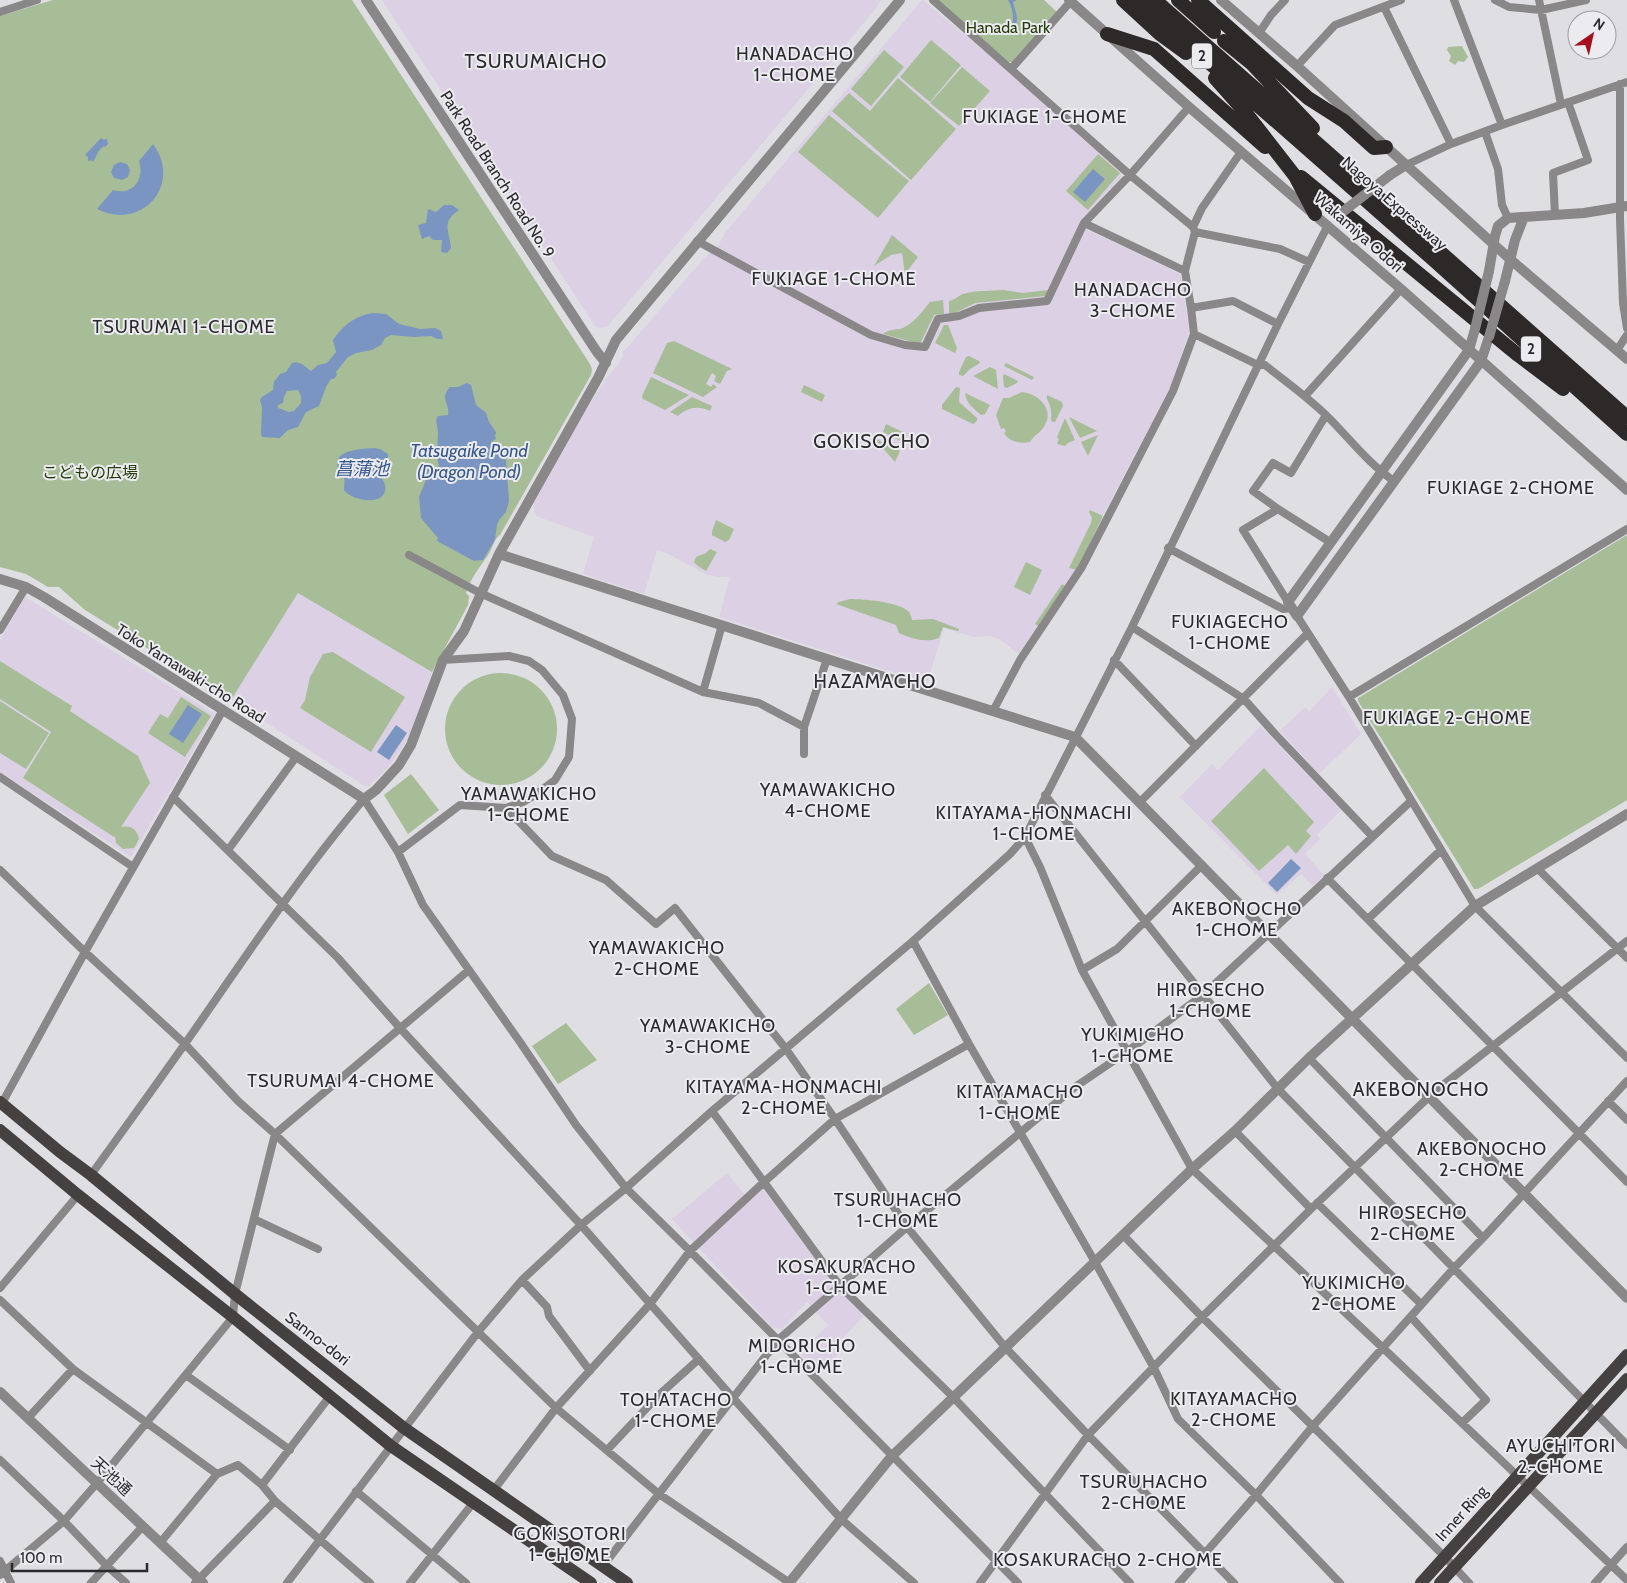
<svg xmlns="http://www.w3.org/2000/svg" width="1627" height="1583" viewBox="0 0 1627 1583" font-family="Cabin,'Noto Sans JP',sans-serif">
	<rect width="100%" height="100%" fill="#dedee3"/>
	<!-- education -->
	<path fill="#dbd0e4" d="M382,0H881L877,7L810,87L607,327L599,328L595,326Z
		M922,0H923L1009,72L1121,172V177L1079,226L1180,274L1182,279L1189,332L1171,386L1098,524L1079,566L1018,654L1001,640L990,636L973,637L944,628L927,683L719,617L730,577H718L708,575L668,554L657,550L644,594L583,574L594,537L536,516L533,505L584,413L606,379L620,362L623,355L622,352L627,348L704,258L718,246L725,233Z
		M298,593L432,672L411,731L404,745L389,766L369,786H365L231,700Z
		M25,597L215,714L131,857L0,772V640Z
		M1332,687L1361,734L1319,774L1280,731L1305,707L1309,712Z
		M1260,726L1341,810L1317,835L1320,839L1305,854L1324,875L1313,886L1301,874L1277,895L1180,797L1212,764L1218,770Z
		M727,1173L749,1200L762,1188L834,1283L865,1315L839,1342L845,1348L818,1373L800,1353L828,1325L807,1302L782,1329L772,1327L672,1219Z"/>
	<!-- green -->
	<path fill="#a7bd97" d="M53,0H352L590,364L592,369L591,375L500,535C494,539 493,546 490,552C481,566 471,577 466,593L469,596L468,605L432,672L298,593L231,700L85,610L59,587H48L26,574L0,567V16Z
		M937,0H1044L1057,12L1014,62H1007Z
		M931,40L961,65L930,102L900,77Z
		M1462,46L1468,57L1464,62L1458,61L1455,65L1449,61L1451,56L1447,50L1448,47Z
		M884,50L904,67L871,106L851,89Z
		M962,67L990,91L959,126L930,103Z
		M898,78L956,129L911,180L832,111L849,93L870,111Z
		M829,115L909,181L878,218L798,152Z
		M1098,154L1120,173L1088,210L1066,191Z
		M892,235L918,257L905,274L902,253L891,255L874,266Z
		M1004,290L1023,293L1048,290L1045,296L975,303L955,313H949V301C955,300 958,296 963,294C976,290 991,291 1004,290Z
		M943,300L944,314L934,315L920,344L883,334C889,329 896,330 903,328C915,322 922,312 930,302Z
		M944,325H948L957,348L955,353L935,343Z
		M674,341L732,369L727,371L720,384L714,381L716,376L712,373L706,384L711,387L713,384L717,387L703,397L653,373L667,343Z
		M969,356L979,361L980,363L970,369L963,376L959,375V372L966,357Z
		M1006,363L1034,377L1032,380L1004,366Z
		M990,367L996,370L998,389L973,376Z
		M1004,374L1018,381L1017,383L1007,388L1004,387L1003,377Z
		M651,377L689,395L665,410L643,399L642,396Z
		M804,385L825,395L822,402L801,392Z
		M956,387L960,388L959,402L977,418V421L973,424L942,409V405Z
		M1022,392C1040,394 1056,411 1043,428C1039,434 1033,436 1030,442C1021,444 1009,442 1004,433L1006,431L1004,428L1001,429L996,415L1003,398H1009Z
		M965,393L990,405L985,414L981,415C973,408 966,403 965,393Z
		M1047,395L1062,402L1063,406L1055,422L1051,421C1052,412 1051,406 1047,399Z
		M692,397L712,406L710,411C698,405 687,408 678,416L670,412Z
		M1069,417L1097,431L1080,438Z
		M1065,418L1075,440L1068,443L1065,446L1057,444L1059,439L1057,437Z
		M886,424L907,434L903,442L883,432Z
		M1098,435L1088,456L1081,442Z
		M874,438L900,451L895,462Z
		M1090,510L1103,516L1079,566L1077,570L1069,568L1091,523L1092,518L1089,512Z
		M716,520L734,529L729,540L725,542L712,535V531Z
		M1627,535V800L1478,889H1474L1358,701V698Z
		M710,549L717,552L706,571L698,566L694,562L696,557L706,553Z
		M1026,562L1042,570L1030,595L1014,587Z
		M1062,584L1065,586L1038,626L1035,624Z
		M850,599C864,599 900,602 909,612C910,613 912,619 912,620L933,619L959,629V630L958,631L943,627L939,638C926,643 912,639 899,633L896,625L836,604L839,602Z
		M333,652L405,697L371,752L300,708L305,700L310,677L323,654Z
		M0,661L72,706L70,711L138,756L150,783L121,827C131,825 137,829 139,839L134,848L123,849L116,843L115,836L114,837L23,778L51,732L0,699Z
		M445 729a56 56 0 1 1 112 0a56 56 0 1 1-112 0Z
		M181,697L211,716L185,757L148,733L160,714L168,718Z
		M0,701L49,733L26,769L0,753Z
		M1264,768L1314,822L1306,831L1311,836L1296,854L1288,845L1259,871L1211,821Z
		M411,774L439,810L408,834L384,795Z
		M929,983L948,1015L914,1035L896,1009Z
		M566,1023L597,1060L558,1084L532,1046Z"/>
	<!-- water -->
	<path fill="#7a95c1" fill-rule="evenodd" d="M1008,0H1017L1013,2C1016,15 1022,22 1009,32L998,31L997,25L999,23L1003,28C1018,30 1013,8 1008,0Z
		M101,138L104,140L107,139L108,144L105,147L104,146C97,150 97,157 93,162L91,160L88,161V157L85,155Z
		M153,144C183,184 142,232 97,209L113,190C132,196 145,180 139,161Z
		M120,162L127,164L130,170L128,177L122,180L114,178L111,172L114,165Z
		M1093,169L1105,179L1085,202L1073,192Z
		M444,205H452L459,210C441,222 449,230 451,248L447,253L441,252L442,240H433L429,236L422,239L418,225L426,223L428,209L436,212Z
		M372,313L386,314L399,324L420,329L435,328L441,331L443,339H437L431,336L414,337L391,335L385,338L381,345L372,350L356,353L348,357L336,372L337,375L334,379H331L326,387L319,406L306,412L298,427L288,430L280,438L262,437L261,434L262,407L260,400L262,397L273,390L274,382L280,374L286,372L292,363C301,361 304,366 311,371L318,365L327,363L336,352L333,340C343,325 355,316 372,313ZM298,390L301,396V403L294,411L289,412L278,408V405L283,403L284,397L287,391Z
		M467,383L471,385L476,405L486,413L489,422L496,432L495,436L496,439L491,442L506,460L509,501L506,512L499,520L497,525L495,540L483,560L474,561L437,541L438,538L421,518L419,497L426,480L423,471L424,468L435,470L438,469L439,466L437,457L438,432L436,420L438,416L448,415C450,402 439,399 450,387H458Z
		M374,448L380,449L388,454V463L380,474C381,477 384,481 385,485C389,507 353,502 344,490C344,487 345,482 344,478C342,475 339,472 338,468C332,449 363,449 374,448Z
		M188,705L202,714L183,743L169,734Z
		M396,725L407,733L389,760L377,752Z
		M1291,859L1301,868L1277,892L1268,883Z"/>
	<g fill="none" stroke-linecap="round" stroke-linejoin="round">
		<!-- minor -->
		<path stroke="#898787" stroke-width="8" d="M933,0L1130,175L1193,227
			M1454,0L1502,125
			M1495,0L1509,7L1541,10L1586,0
			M1539,0L1561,104
			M1384,7L1451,144
			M0,12L37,0
			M1259,33L1271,15L1285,0
			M1297,66L1335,25L1401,0
			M1011,69L1071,1
			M1620,84V219L1623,303L1627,328
			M1485,132L1498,169L1502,205L1508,218
			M1406,165L1451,144L1502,125L1627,82
			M1555,215L1553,173L1588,160L1568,102
			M1084,223L1185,271
			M1195,232L1280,249L1309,262
			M697,241L871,335L905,345L925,347L938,319L959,316L979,308L1047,301L1084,223L1130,175L1189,107
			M1191,308L1233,301L1278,324
			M1194,334L1258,365H1265C1286,382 1308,397 1328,417C1349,438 1369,464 1394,481
			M1617,350L1627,335
			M1305,396L1401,289
			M1278,509L1330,542
			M1168,548L1283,609L1292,608
			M409,555L480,593L703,692L759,703L804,727
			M1288,602L1243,530L1278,509L1253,491L1273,463L1291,473L1326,415
			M1297,616L1349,697L1475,906L1627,1058
			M1132,627L1244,699L1275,734L1372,836
			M0,630L26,587
			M1114,660L1196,746
			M703,692L722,625
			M1349,697L1627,529
			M993,711L1020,660L1082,567L1173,391L1194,334L1191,308L1185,271L1195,232L1193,227L1202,208L1241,152
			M804,754V727L827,659
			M0,777L133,867
			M1045,795L1278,1089L1627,1445
			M173,797L338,958L400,1028L581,1225L733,1398L841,1519L914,1583
			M1140,802L1308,633
			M506,808L552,856L606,880L656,924L675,908L786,1049L835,1119L907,1227L1005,1347L1088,1435L1234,1583
			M1025,837L1040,867L1082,970L1192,1169L1383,1348L1627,1580
			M228,850L296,757
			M398,852L460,805L506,808L523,802L538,793L555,780L569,757L572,719L563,695L542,670L529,661L509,656L443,660
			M1537,868L1627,958
			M0,870L85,952L185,1044L238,1101L275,1134L556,1408L659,1494L790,1583
			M1327,878L1627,1182
			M1368,919L1441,850
			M913,941L969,1044L1095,1262L1154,1368L1178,1419L1256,1495L1340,1583
			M1082,970L1117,949L1202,865
			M1309,1058L1483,1238
			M1608,1101L1627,1120
			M1,1105L85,952L223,710
			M712,1111L840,1286L953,1397L1130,1583
			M1235,1131L1311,1209
			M91,1175C126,1126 162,1077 196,1028C250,950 303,871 364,799L398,852L423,905L520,1042L576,1125L626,1188L690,1251L1018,1583
			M1317,1203L1421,1304
			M254,1219L318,1249
			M1124,1236L1202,1317L1444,1556L1469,1583
			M522,1280L547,1307L549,1316L590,1371
			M0,1288L78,1195
			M0,1300L73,1369L217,1474
			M1411,1317L1486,1400L1462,1423
			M186,1375L290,1450
			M28,1418L73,1369
			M607,1450L660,1394L699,1359
			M0,1460L64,1521L107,1566L126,1583
			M262,1485L330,1396
			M356,1491L466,1583
			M493,1491L556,1408L650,1304L690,1251L764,1182L835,1119L969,1044
			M160,1543L217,1474L238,1465L262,1485L275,1501L370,1583
			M0,1561L11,1583
			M603,1566L778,1340L907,1227L1075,1087L1128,1051L1203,995L1411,801
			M0,1575L64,1521L97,1483L233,1317L235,1294L275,1134L469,970
			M91,1583L143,1526
			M195,1583L275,1501
			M287,1583L478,1332L522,1280L581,1225L626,1188L712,1111L913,941L1010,854L1025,837L1132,627L1278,324L1328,225
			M410,1583L473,1503
			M980,1583L1088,1435L1202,1317L1311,1209L1434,1092L1627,941
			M1179,1583L1256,1495L1312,1427L1454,1268L1483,1238L1627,1081
			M1595,1583L1627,1547"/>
		<!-- tertiary -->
		<path stroke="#898787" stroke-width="10" d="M366,0L597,352L606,363
			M1069,0L1189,107L1401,289L1627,490
			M1221,0L1297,66L1511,260L1627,359
			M1390,175L1406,165
			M1489,271L1495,236L1498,226L1508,218L1584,213L1627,206
			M1505,281L1515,240L1524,217
			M1475,329L1469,350L1288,602L1297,616L1481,361L1489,337
			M499,554L827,659L1075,737L1627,1298
			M0,579L26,587L44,597L364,799L376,790L399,765L411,745L443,660L464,631L499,554L598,378L616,340L900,0
			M0,1392L203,1583
			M789,1583L892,1456L1192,1169L1235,1131L1309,1058L1475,906L1627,814"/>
		<!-- primary -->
		<path stroke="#454141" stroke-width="12" d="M0,1102L60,1152L91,1175L235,1294L404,1428L627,1583
			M0,1130L78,1195L233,1317L391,1446L591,1583
			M1421,1583L1627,1355
			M1440,1583L1627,1379"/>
		<!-- motorway -->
		<path stroke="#2e2929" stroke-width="14" d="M1123,0L1160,34L1186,53
			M1138,0L1436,262L1627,434
			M1155,0L1627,417
			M1178,0L1214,32
			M1198,0L1308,98L1344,121L1374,148L1386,147
			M1107,34L1154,49L1265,147
			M1224,41L1251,63L1313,128
			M1215,78L1246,113L1295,176L1315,214
			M1301,177L1518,355L1563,389"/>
		<!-- tertiary-bridge -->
		<path stroke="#898787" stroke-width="10" d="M1340,214L1390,175
			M1475,329L1489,271
			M1489,337L1505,281"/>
	</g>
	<g text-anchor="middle" stroke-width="4" stroke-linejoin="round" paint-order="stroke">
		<!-- shield labels -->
		<g fill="#ebebf0" stroke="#656568" stroke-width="1">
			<rect x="1192" y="43.5" width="20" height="25" rx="4"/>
			<rect x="1521" y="336.5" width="20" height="25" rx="4"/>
		</g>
		<g font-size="15" font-weight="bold" fill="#2b2b2d">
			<text x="1202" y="61">2</text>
			<text x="1531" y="354">2</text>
		</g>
		<!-- park labels -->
		<g font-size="16" fill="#243c07" stroke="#ebebf0">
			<text x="1008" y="33">Hanada Park</text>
			<text x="90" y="478">こどもの広場</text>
		</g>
		<!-- street labels -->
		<g font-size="16" fill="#2b2b2d" stroke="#ebebf0">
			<text transform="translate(498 174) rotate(57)" y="6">Park Road Branch Road No. 9</text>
			<text transform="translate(1395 203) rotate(41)" y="6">Nagoya Expressway</text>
			<text transform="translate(1359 232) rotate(41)" y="6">Wakamiya Odori</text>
			<text transform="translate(191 673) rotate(32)" y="6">Toko Yamawaki-cho Road</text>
			<text transform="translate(318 1338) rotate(38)" y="6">Sanno-dori</text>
			<text transform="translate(112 1476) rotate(43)" y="6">天池通</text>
			<text transform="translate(1461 1513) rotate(-48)" y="6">Inner Ring</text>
		</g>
		<!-- neighbourhood labels -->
		<g font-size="18" letter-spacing="1" fill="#2b2b2d" stroke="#ebebf0">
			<text x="795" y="60">HANADACHO<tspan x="795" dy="21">1-CHOME</tspan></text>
			<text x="1045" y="123">FUKIAGE 1-CHOME</text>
			<text x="834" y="285">FUKIAGE 1-CHOME</text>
			<text x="1133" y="296">HANADACHO<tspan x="1133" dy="21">3-CHOME</tspan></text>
			<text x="184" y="333">TSURUMAI 1-CHOME</text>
			<text x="1511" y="494">FUKIAGE 2-CHOME</text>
			<text x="1230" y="628">FUKIAGECHO<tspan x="1230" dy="21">1-CHOME</tspan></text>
			<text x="1447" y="724">FUKIAGE 2-CHOME</text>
			<text x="828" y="796">YAMAWAKICHO<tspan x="828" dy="21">4-CHOME</tspan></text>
			<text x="529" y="800">YAMAWAKICHO<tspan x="529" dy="21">1-CHOME</tspan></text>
			<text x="1034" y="819">KITAYAMA-HONMACHI<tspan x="1034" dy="21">1-CHOME</tspan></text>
			<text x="1237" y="915">AKEBONOCHO<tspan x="1237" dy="21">1-CHOME</tspan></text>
			<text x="657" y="954">YAMAWAKICHO<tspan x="657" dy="21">2-CHOME</tspan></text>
			<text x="1211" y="996">HIROSECHO<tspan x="1211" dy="21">1-CHOME</tspan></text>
			<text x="708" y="1032">YAMAWAKICHO<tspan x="708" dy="21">3-CHOME</tspan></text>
			<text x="1133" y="1041">YUKIMICHO<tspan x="1133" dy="21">1-CHOME</tspan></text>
			<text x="341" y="1087">TSURUMAI 4-CHOME</text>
			<text x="784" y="1093">KITAYAMA-HONMACHI<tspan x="784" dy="21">2-CHOME</tspan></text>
			<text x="1020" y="1098">KITAYAMACHO<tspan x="1020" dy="21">1-CHOME</tspan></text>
			<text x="1482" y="1155">AKEBONOCHO<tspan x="1482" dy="21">2-CHOME</tspan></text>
			<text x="898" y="1206">TSURUHACHO<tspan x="898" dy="21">1-CHOME</tspan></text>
			<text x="1413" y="1219">HIROSECHO<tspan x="1413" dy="21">2-CHOME</tspan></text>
			<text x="847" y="1273">KOSAKURACHO<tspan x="847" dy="21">1-CHOME</tspan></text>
			<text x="1354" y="1289">YUKIMICHO<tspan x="1354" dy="21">2-CHOME</tspan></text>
			<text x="802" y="1352">MIDORICHO<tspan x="802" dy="21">1-CHOME</tspan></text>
			<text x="1234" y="1405">KITAYAMACHO<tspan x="1234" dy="21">2-CHOME</tspan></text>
			<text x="676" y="1406">TOHATACHO<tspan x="676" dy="21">1-CHOME</tspan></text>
			<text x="1561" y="1452">AYUCHITORI<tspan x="1561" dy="21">2-CHOME</tspan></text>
			<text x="1144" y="1488">TSURUHACHO<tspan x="1144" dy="21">2-CHOME</tspan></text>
			<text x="570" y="1540">GOKISOTORI<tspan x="570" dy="21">1-CHOME</tspan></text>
			<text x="1108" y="1566">KOSAKURACHO 2-CHOME</text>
		</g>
		<!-- water labels -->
		<g font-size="18" font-style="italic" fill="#355790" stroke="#ebebf0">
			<text x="469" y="457">Tatsugaike Pond<tspan x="469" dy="21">(Dragon Pond)</tspan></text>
			<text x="362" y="475">菖蒲池</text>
		</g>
		<!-- quarter labels -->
		<g font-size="19" letter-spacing="1" fill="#2b2b2d" stroke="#ebebf0">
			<text x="536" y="68">TSURUMAICHO</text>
			<text x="872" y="448">GOKISOCHO</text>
			<text x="875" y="688">HAZAMACHO</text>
			<text x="1421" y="1096">AKEBONOCHO</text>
		</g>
	</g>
	<!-- north arrow -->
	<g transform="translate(1592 35) rotate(34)"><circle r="24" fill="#ebebf0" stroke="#9e9ea2"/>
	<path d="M0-4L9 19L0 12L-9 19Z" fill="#a60f1b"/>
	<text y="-8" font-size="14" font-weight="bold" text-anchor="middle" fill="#2b2b2d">N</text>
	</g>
	<!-- scale -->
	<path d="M12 1563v8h135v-8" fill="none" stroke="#2b2b2d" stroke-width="2.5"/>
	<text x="20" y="1563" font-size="15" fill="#2b2b2d" stroke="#ebebf0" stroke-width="4" paint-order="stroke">100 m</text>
</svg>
